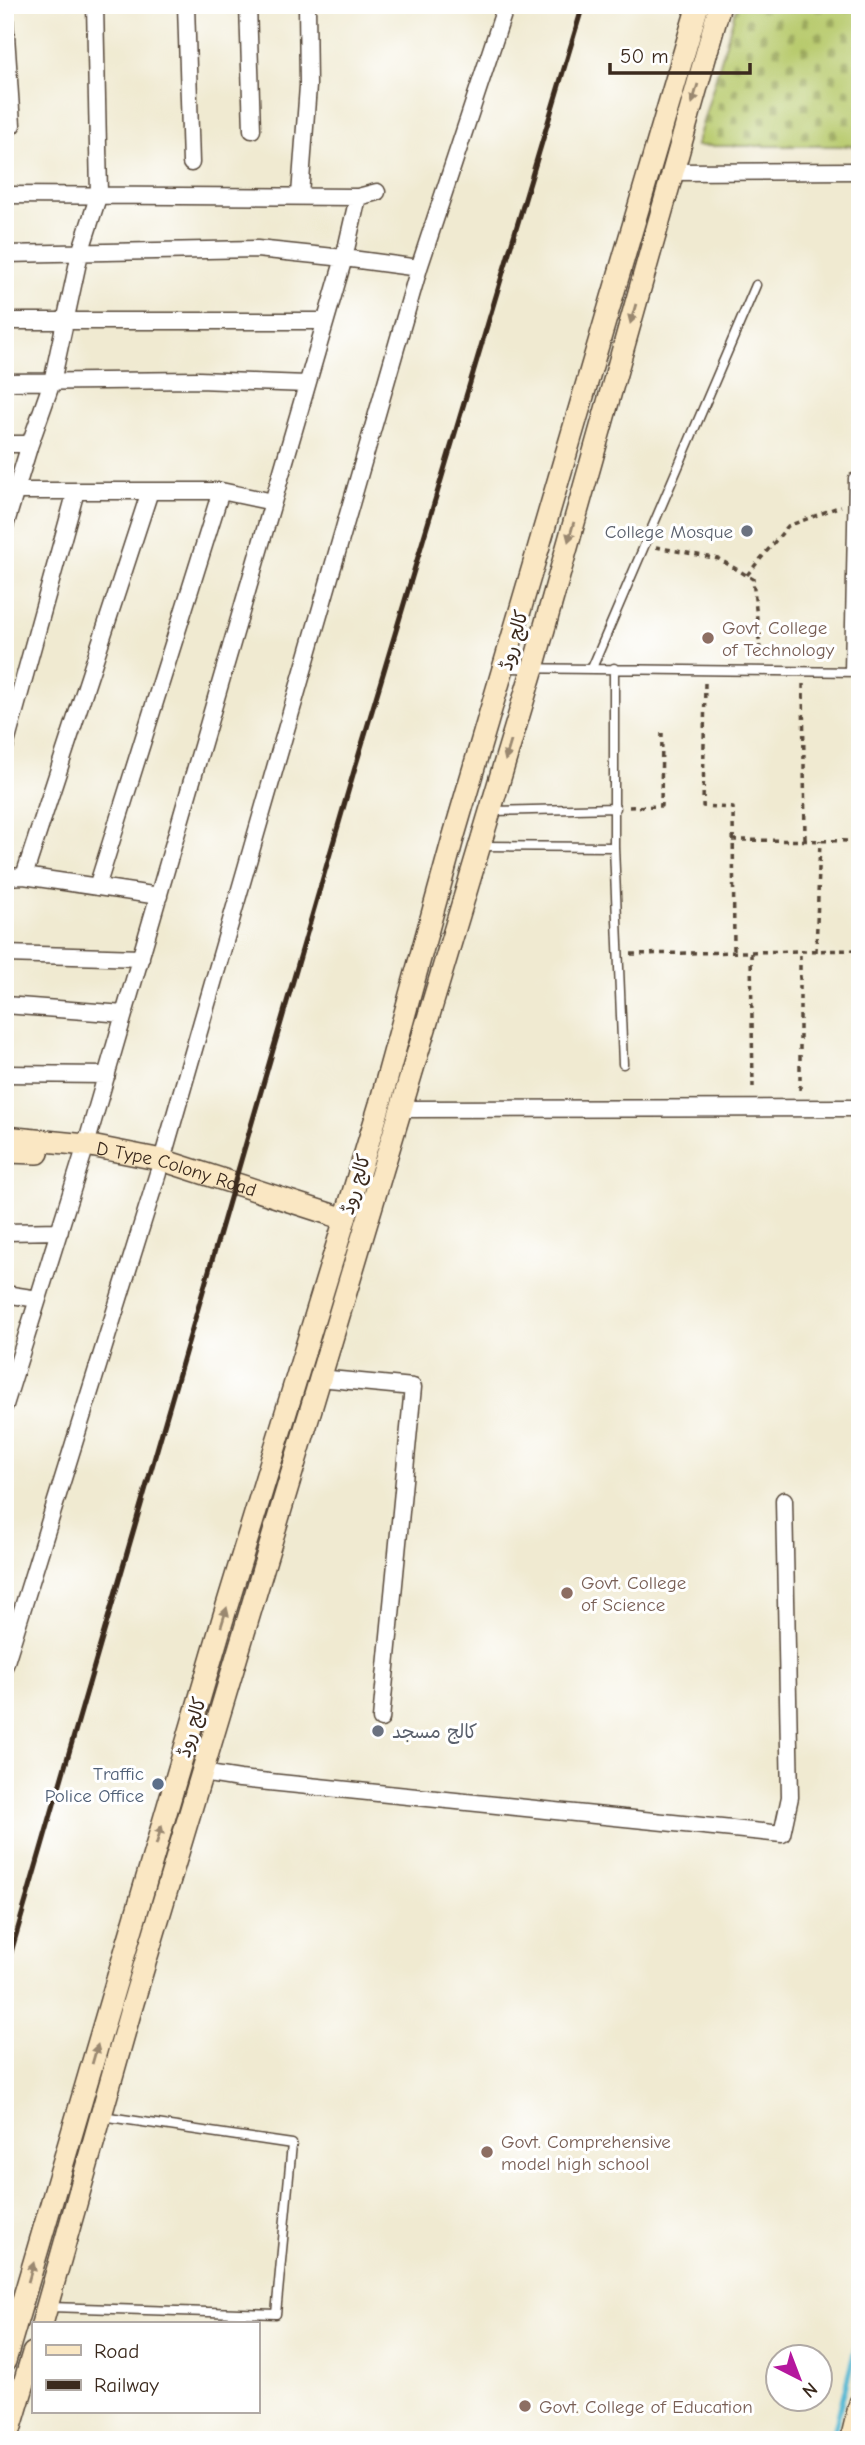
<svg xmlns="http://www.w3.org/2000/svg" width="865" height="2445" viewBox="0 0 865 2445" font-family="'Comic Neue','Playpen Sans Arabic',sans-serif">
	<defs>
		<pattern id="cemetery-stones" width="16" height="16" patternUnits="userSpaceOnUse" patternTransform="scale(1.75)"><rect width="16" height="16" fill="#b8ca6d"/><path d="M2 7V4a2 2 0 0 1 4 0v3zM10 15v-3a2 2 0 0 1 4 0v3z" fill="#97a459"/></pattern>
	</defs>
	<rect width="100%" height="100%" fill="#fff"/>
	<filter id="ink" filterUnits="userSpaceOnUse"><feTurbulence type="fractalNoise" baseFrequency=".0143" numOctaves="2"/><feDisplacementMap in="SourceGraphic" scale="14" xChannelSelector="R" yChannelSelector="G"/><feConvolveMatrix kernelMatrix="1 2 1 2 8 2 1 2 1" color-interpolation-filters="sRGB"/></filter>
	<filter id="wash" filterUnits="userSpaceOnUse"><feTurbulence type="fractalNoise" baseFrequency=".00686" numOctaves="4" result="noise"/><feDisplacementMap in="SourceGraphic" scale="28" xChannelSelector="R" yChannelSelector="G"/><feGaussianBlur stdDeviation="1.57" result="paint"/><feColorMatrix in="noise" values="0 0 0 0 0 0 0 0 0 0 0 0 0 0 0 0 0 1.4 0 .05"/><feComposite in="paint" operator="in"/></filter>
	<g filter="url(#wash)">
		<rect width="100%" height="100%" fill="#f0ead1"/>
		<!-- cemetery -->
		<path fill="url(#cemetery-stones)" stroke="#7a7a46" stroke-width="2" d="M737,5H860V146H696Z"/>
		<g fill="none" stroke-linecap="round" stroke-linejoin="round">
			<!-- stream -->
			<path stroke="#55b9d4" stroke-width="5" d="M832,2440L860,2330"/>
		</g>
	</g>
	<g filter="url(#ink)">
		<g fill="none" stroke-linecap="round" stroke-linejoin="round">
			<!-- lane casing -->
			<g stroke="#564739" stroke-width="11">
				<path id="lane" d="M506,668L860,672
					M592,668L756,285
					M614,668V847L623,1064
					M849,672L853,478
					M493,811L616,808
					M481,846L614,847
					M50,2307L276,2314L292,2144L102,2116"/>
			</g>
			<!-- street casing -->
			<g stroke="#564739" stroke-width="19">
				<path id="street" d="M186,5L191,163
					M248,5L252,130
					M5,20L12,125L5,132
					M672,172L860,171
					M5,195L358,197L377,192
					M300,195L308,86L307,5
					M5,254L257,249L344,258L419,268
					M5,321H325
					M5,382L199,380L307,384
					M5,444H30
					M8,491H221L273,502
					M5,526L30,444L52,382L80,253L99,194L95,5
					M5,747L76,491
					M24,876L150,491
					M5,877L24,876L159,896
					M97,887L221,491
					M5,954L141,958
					M5,1005L124,1014
					M5,1074L107,1075
					M402,1109L860,1108
					M162,1160L419,268L506,5
					M5,1232L60,1231
					M5,1294L38,1299
					M319,1378L413,1387L381,1719
					M5,1405L86,1145L344,258L358,197
					M5,1665L158,1173
					M202,1773L240,1779L782,1834L790,1797L784,1500"/>
			</g>
			<!-- secondary casing -->
			<g stroke="#564739" stroke-width="24">
				<g id="secondary">
					<path id="s1" d="M5,1137L86,1145L162,1160L345,1219"/>
					<path d="M5,1152L38,1153"/>
					<path d="M42,2324L130,2013L533,668L720,5"/>
					<path d="M5,2361L222,1622L380,1104L452,842L698,5"/>
					<path d="M7,2440L33,2353"/>
					<path d="M851,2440L860,2403"/>
				</g>
			</g>
			<!-- path -->
			<path stroke="#564739" stroke-width="3.5" stroke-dasharray="5 5" stroke-linecap="butt" d="M656,547L719,559L753,579L761,659
				M747,575L788,526L841,506
				M705,683L703,806L733,808L734,953
				M803,684L805,840
				M629,807L661,806L662,733
				M732,840L860,841
				M816,952L820,840
				M751,953L753,1087
				M631,954L860,950
				M800,1090V952"/>
			<!-- lane -->
			<use href="#lane" stroke="#fff" stroke-width="8"/>
			<!-- street -->
			<use href="#street" stroke="#fff" stroke-width="16"/>
			<!-- secondary -->
			<use href="#secondary" stroke="#fae7c3" stroke-width="21"/>
			<!-- rail -->
			<path stroke="#3b2a1e" stroke-width="5" d="M5,1973L354,771L583,5"/>
		</g>
		<!-- one-way arrows -->
		<defs><path id="oneway-solid" d="M-6-.8H1V-3.2L6.5 0L1 3.2V.8H-6Z" transform="scale(1.75)"/></defs>
		<g fill="#9a8870">
			<use href="#oneway-solid" transform="translate(695 94) rotate(106)"/>
			<use href="#oneway-solid" transform="translate(633 314) rotate(106)"/>
			<use href="#oneway-solid" transform="translate(571 532) rotate(106)"/>
			<use href="#oneway-solid" transform="translate(508 751) rotate(107)"/>
			<use href="#oneway-solid" transform="translate(224 1617) rotate(-73)"/>
			<use href="#oneway-solid" transform="translate(159 1835) rotate(-74)"/>
			<use href="#oneway-solid" transform="translate(95 2054) rotate(-74)"/>
			<use href="#oneway-solid" transform="translate(31 2272) rotate(-74)"/>
		</g>
	</g>
	<!-- markers -->
	<g fill="#6b7280" stroke="#fff" stroke-width="2.5">
		<circle cx="747" cy="531" r="7"/>
		<circle cx="378" cy="1731" r="7"/>
	</g>
	<g fill="#8d6e63" stroke="#fff" stroke-width="2.5">
		<circle cx="708" cy="638" r="7"/>
		<circle cx="567" cy="1593" r="7"/>
		<circle cx="487" cy="2152" r="7"/>
		<circle cx="525" cy="2406" r="7"/>
	</g>
	<circle fill="#5c6f8a" stroke="#fff" stroke-width="2.5" cx="158" cy="1784" r="7"/>
	<g text-anchor="middle" stroke-width="6" stroke-linejoin="round" paint-order="stroke">
		<!-- worship labels -->
		<g font-size="19" fill="#5b616d" stroke="#fff" text-anchor="end">
			<text x="733" y="538">College Mosque</text>
			<text x="392" y="1738" text-anchor="start">کالج مسجد</text>
		</g>
		<!-- education labels -->
		<g font-size="19" fill="#785e54" stroke="#fff" text-anchor="start">
			<text x="722" y="634">Govt. College<tspan x="722" dy="22">of Technology</tspan></text>
			<text x="581" y="1589">Govt. College<tspan x="581" dy="22">of Science</tspan></text>
			<text x="501" y="2148">Govt. Comprehensive<tspan x="501" dy="22">model high school</tspan></text>
			<text x="539" y="2413">Govt. College of Education</text>
		</g>
		<!-- street labels -->
		<g font-size="19" fill="#3b2a1e" stroke="#fff">
			<text transform="translate(513 640) rotate(-74)" y="7">کالج روڈ</text>
			<text dy="7" stroke="none"><textPath href="#s1" startOffset="175">D Type Colony Road</textPath></text>
			<text transform="translate(355 1184) rotate(-73)" y="7">کالج روڈ</text>
			<text transform="translate(191 1727) rotate(-74)" y="7">کالج روڈ</text>
		</g>
		<!-- service labels -->
		<g font-size="19" fill="#4e5e75" stroke="#fff" text-anchor="end">
			<text x="144" y="1780">Traffic<tspan x="144" dy="22">Police Office</tspan></text>
		</g>
	</g>
	<!-- margin -->
	<rect width="865" height="2445" fill="none" stroke="#fff" stroke-width="28"/>
	<!-- legend -->
	<rect x="32" y="2322" width="228" height="91" fill="#ffffff" stroke="#b1aaa5" stroke-width="2"/>
	<rect x="46" y="2345" width="35" height="10" fill="#fae7c3" stroke="#b1aaa5" stroke-width="2"/>
	<text x="94" y="2358" font-size="21" fill="#3b2a1e">Road</text>
	<rect x="46" y="2380" width="35" height="10" fill="#3b2a1e" stroke="#b1aaa5" stroke-width="2"/>
	<text x="94" y="2392" font-size="21" fill="#3b2a1e">Railway</text>
	<!-- north arrow -->
	<g transform="translate(799 2378) rotate(138)"><circle r="33" fill="#ffffff" stroke="#b1aaa5" stroke-width="2"/>
	<path d="M0-5L12 26L0 18L-12 26Z" fill="#b5179e"/>
	<text y="-10" font-size="19" font-weight="bold" text-anchor="middle" fill="#3b2a1e">N</text>
	</g>
	<!-- scale -->
	<path d="M610 63v10h140v-10" fill="none" stroke="#3b2a1e" stroke-width="3.5"/>
	<text x="620" y="63" font-size="21" fill="#3b2a1e" stroke="#ffffff" stroke-width="5" paint-order="stroke">50 m</text>
</svg>
